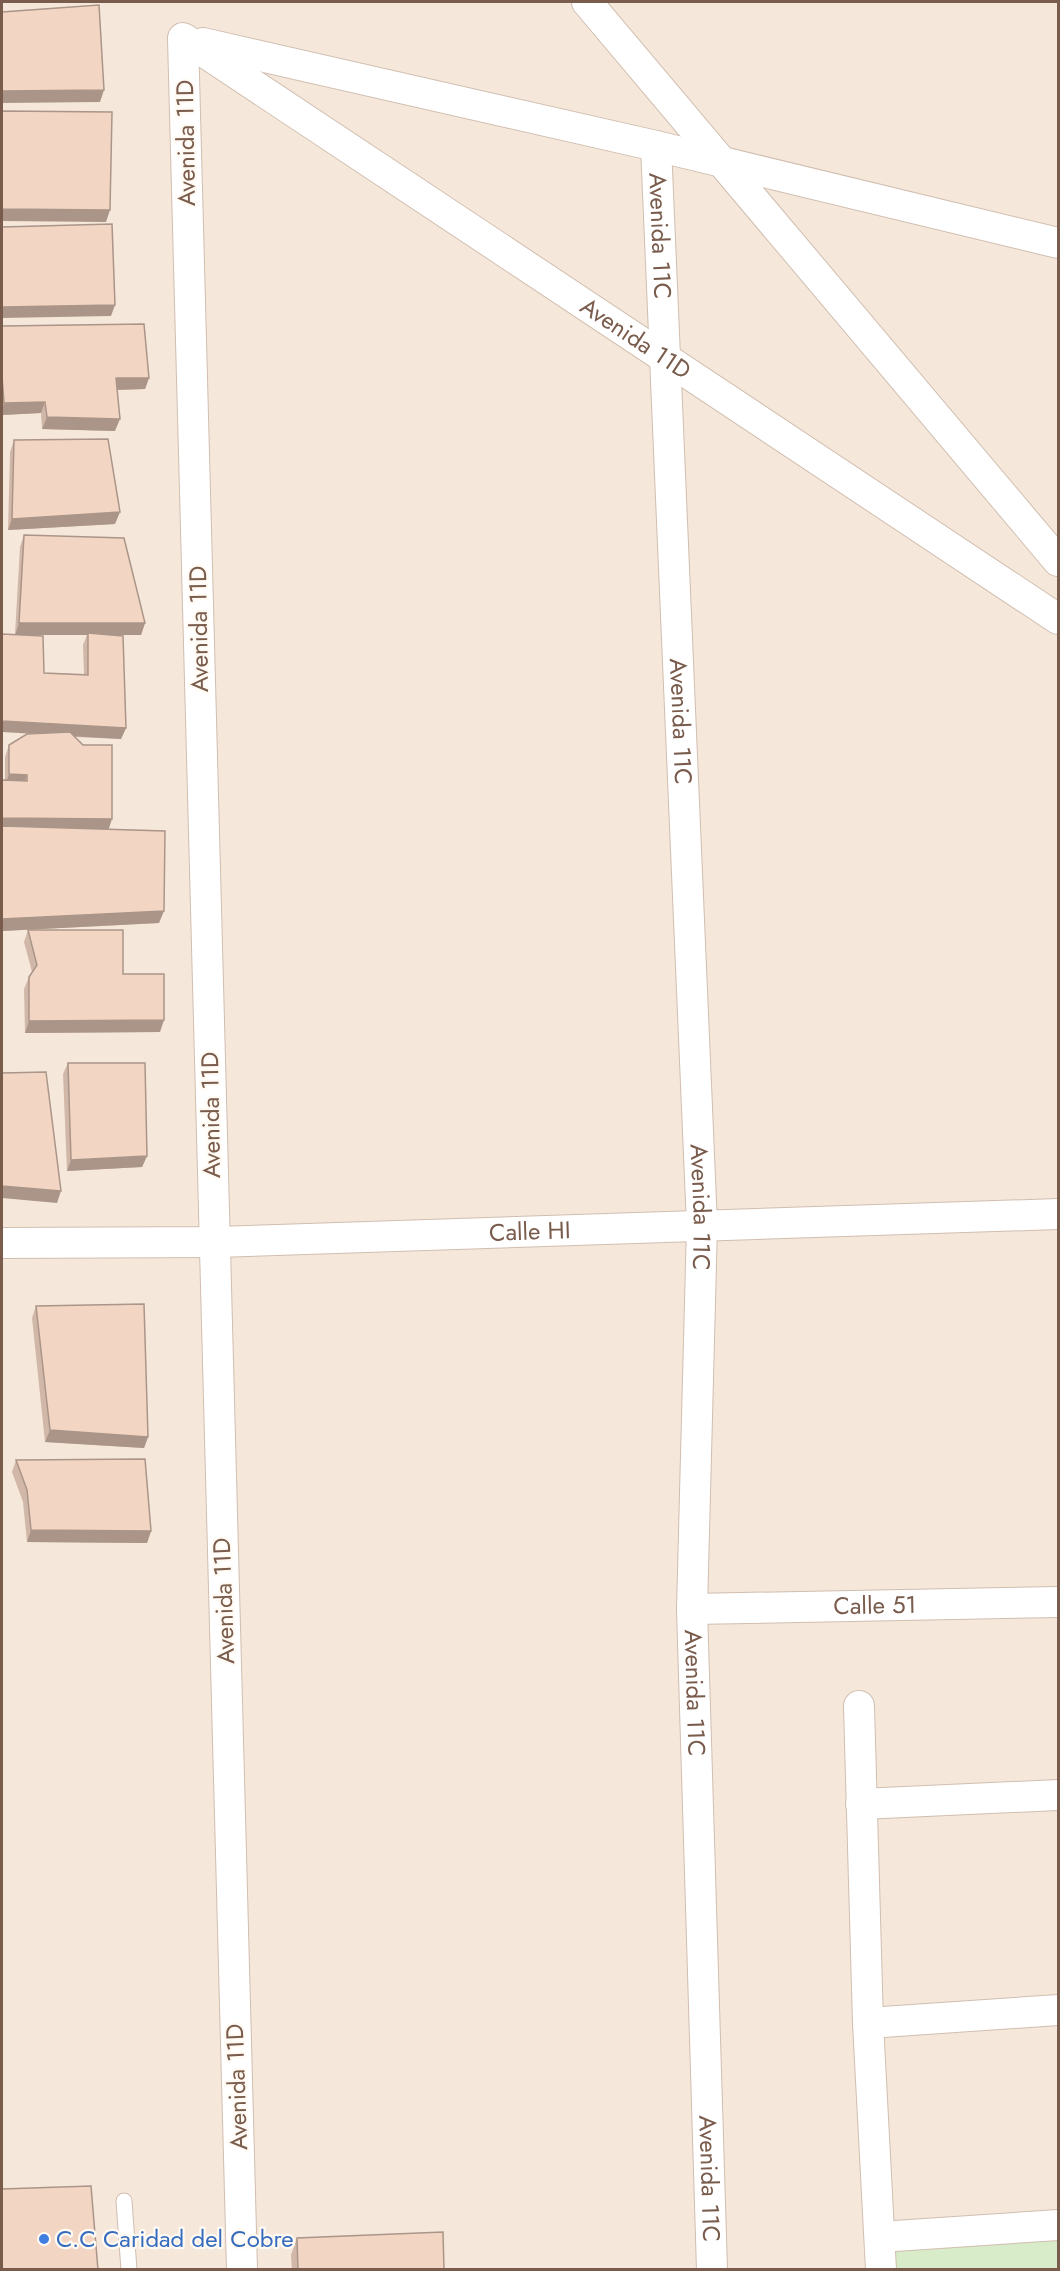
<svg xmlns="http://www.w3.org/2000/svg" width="1060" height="2271" viewBox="0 0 1060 2271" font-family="Jost,sans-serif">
	<rect width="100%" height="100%" fill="#fdf6ec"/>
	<!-- residential -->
	<path fill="#f5e8da" d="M2,2H1058V2269L2,2270Z"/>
	<!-- green -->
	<path fill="#d8ecc9" d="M1058,2234V2269H889V2244Z"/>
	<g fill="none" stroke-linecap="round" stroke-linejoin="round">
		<!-- service casing -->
		<g stroke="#d1beb0" stroke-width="17">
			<path id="service" d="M124,2201L129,2270"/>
		</g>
		<!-- minor casing -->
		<g stroke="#d1beb0" stroke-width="32">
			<g id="minor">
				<path d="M587,2L1058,561"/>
				<path d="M203,43L656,146L1058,243"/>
				<path id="s1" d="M656,146L702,1225L692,1609L712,2270"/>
				<path id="s2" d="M2,1243L215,1242L1058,1214"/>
				<path id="s3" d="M692,1609L1058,1602"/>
				<path d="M859,1706L868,2023L881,2270"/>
				<path d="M861,1804L1058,1795"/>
				<path d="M868,2023L1058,2010"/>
				<path d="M880,2237L1058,2225"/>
				<path id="s4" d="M242,2270L183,38L1058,619"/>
			</g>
		</g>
		<!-- service -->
		<use href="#service" stroke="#fff" stroke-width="15"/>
		<!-- minor -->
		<use href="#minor" stroke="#fff" stroke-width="30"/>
	</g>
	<!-- wall -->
	<path fill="#d1b7a8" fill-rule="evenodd" d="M2,326L149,378L145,389L117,390L115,431L42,429L41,413L2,415Z
		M14,440L115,524L8,530L10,452Z
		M24,535L145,623L141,635H108L126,728L121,739L75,737L109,829L159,923L2,931V780H5V757L9,745L30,734L15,634L20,547ZM28,635H87L83,645L84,674L44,673Z
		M28,930L123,974L160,1032L25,1033L24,989L29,977L32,972L24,942Z
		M68,1063L147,1156L142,1167L67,1171L63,1074Z
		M36,1306L148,1437L144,1448L45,1442L32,1318Z
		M16,1460L151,1531L147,1543L27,1542L23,1502L12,1472Z
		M297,2238L444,2270H292L291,2255Z"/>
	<!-- shaded-wall -->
	<path fill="#aa9588" d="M104,90L100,102L2,103V91Z
		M2,209L110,210L106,222L2,221Z
		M115,305L111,316L2,318V307Z
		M116,378H149L145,389L112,390Z
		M45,402L41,413L2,415V410L4,403Z
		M47,417L120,419L115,431L42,429Z
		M120,512L115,524L8,530L12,519Z
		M19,623H145L141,635H15Z
		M2,721L126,728L121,739L2,732Z
		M9,774L27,775L23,787L5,786Z
		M2,818L112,819L108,831L2,830Z
		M164,911L159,923L2,931V919Z
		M164,1020L160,1032L25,1033L29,1021Z
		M147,1156L142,1167L67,1171L71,1160Z
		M2,1186L61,1191L57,1203L2,1198Z
		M50,1430L148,1437L144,1448L45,1442Z
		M31,1530L151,1531L147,1543L27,1542Z"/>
	<!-- building -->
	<path fill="#f3d5c3" stroke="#aa9588" stroke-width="1.5" d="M99,5L104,90L2,91V12Z
		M2,111L112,112L110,210L2,209Z
		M112,224L115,305L2,307V227Z
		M144,324L149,378H116L120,419L47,417L45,402L4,403L2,376V326Z
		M108,439L120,512L12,519L14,440Z
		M24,535L124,538L145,623H19Z
		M88,633L123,636L126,728L2,721V634L43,636L44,673L88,675Z
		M70,732L83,745H112V819L2,818V780L27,781V775L9,774V745L27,734Z
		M2,826L165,831L164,911L2,919Z
		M28,930H123V974H164V1020L29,1021V977L37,965Z
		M68,1063H145L147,1156L71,1160Z
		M46,1072L61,1191L2,1186V1073Z
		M144,1304L148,1437L50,1430L36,1306Z
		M145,1459L151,1531L31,1530L27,1490L16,1460Z
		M91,2186L98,2270H2V2189Z
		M443,2232L444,2270H298L297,2238Z"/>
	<!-- markers -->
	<circle fill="#3f7fe0" stroke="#fffaf3" stroke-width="2" cx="44" cy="2239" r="6"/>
	<g text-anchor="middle" stroke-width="4.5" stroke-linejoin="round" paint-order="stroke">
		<!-- street labels -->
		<g font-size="24" fill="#7a5c4d" stroke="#fffaf3">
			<text transform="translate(186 143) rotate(-91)" y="8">Avenida 11D</text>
			<text dy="8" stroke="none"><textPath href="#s1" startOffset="90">Avenida 11C</textPath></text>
			<text dy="8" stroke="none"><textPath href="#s4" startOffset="2776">Avenida 11D</textPath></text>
			<text transform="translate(199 629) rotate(-91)" y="8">Avenida 11D</text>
			<text dy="8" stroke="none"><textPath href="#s1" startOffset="576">Avenida 11C</textPath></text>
			<text transform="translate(211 1115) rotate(-91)" y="8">Avenida 11D</text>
			<text dy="8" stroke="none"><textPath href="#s1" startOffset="1062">Avenida 11C</textPath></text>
			<text dy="8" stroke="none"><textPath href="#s2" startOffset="528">Calle HI</textPath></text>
			<text transform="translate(224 1601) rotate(-92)" y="8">Avenida 11D</text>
			<text dy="8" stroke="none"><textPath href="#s3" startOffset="183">Calle 51</textPath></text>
			<text dy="8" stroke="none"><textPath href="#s1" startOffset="1548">Avenida 11C</textPath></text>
			<text transform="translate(237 2087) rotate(-92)" y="8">Avenida 11D</text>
			<text dy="8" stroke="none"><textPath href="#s1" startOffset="2034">Avenida 11C</textPath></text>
		</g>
		<!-- shop labels -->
		<g font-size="24" fill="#366cbe" stroke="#fffaf3" text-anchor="start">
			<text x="56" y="2247">C.C Caridad del Cobre</text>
		</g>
	</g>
	<!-- border -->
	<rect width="1060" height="2271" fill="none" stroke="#7a5c4d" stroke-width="6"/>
</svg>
